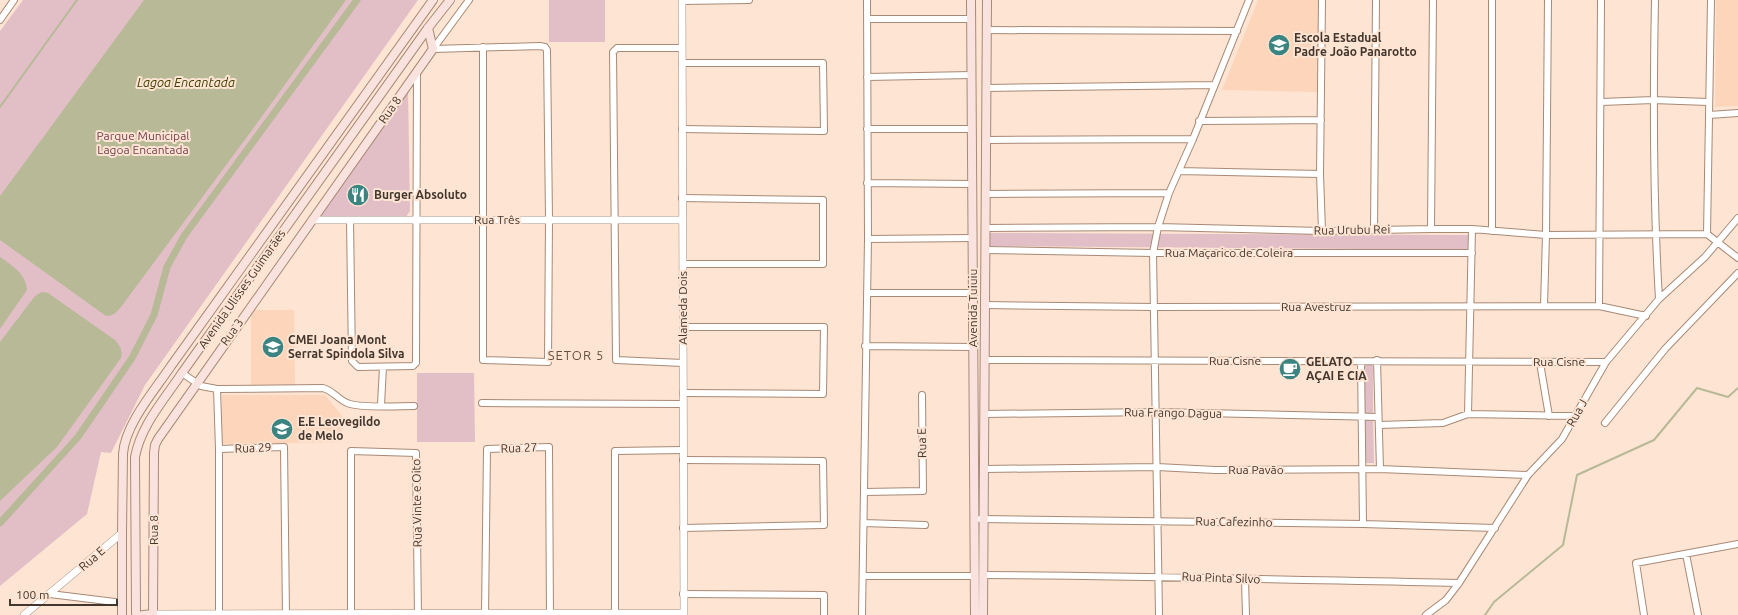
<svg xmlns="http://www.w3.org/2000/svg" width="1738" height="615" viewBox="0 0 1738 615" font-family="Ubuntu,sans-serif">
	<rect width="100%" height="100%" fill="#fee4d3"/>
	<!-- built -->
	<path fill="#fcd5bb" d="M1258,0H1320L1318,92L1222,90Z
		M1716,0H1738V106L1715,107Z
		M251,310H294L295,385H251Z
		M222,395H325L342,416L341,442L222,444Z"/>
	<!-- green -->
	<path fill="#e2bfc7" d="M23,0H418L145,385L111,453L101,452L87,514L0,586V31Z
		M549,0H605V42H549Z
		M408,89L410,211L406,217H319Z
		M989,233L1468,235V250L989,246Z
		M1365,364H1373V416H1365Z
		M417,373H474L475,442H417Z
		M1364,419H1373L1374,463H1365Z"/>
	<!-- water -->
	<path fill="#b7b997" d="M144,0H346L255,126L121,307C116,313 113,316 106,316L0,240V196Z
		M0,257C13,266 26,274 27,290L0,329Z
		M42,292L48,293L115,340C120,346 123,350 121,358L57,447L0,501V342L35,296Z"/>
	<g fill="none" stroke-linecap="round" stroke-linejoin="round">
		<!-- stream -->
		<path stroke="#b7b997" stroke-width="2" d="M0,107L77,0
			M1485,615L1494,602L1563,545L1577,475L1654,440L1697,388L1728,397L1738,388"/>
		<!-- canal -->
		<path stroke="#b7b997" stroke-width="7" d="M0,523L78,437L132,358L154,315L167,267L184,236L357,0"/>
		<!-- minor casing -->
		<g stroke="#a78a76" stroke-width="8">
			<path id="minor" d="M1492,0V231
				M1655,0C1653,100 1653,199 1659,299
				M682,1L749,0
				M868,19H971
				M0,20L14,0
				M986,30L1237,31
				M682,48H617L613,52L616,360L683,363
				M433,49L540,46L545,47L547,50L549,220L548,362L483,360V47
				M433,49L469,0
				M682,63H823L824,131L682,129
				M867,77L972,75
				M986,88L1214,85
				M1601,102L1653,100L1708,102
				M1709,115L1738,113
				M1199,121L1321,120
				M867,129H972
				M986,140L1193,139
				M1179,171L1320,174
				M867,183L972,184
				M986,194L1169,193
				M682,198L823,200V264H683
				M350,220L352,361L358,367L413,366L416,363L417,71
				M985,228L1158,227L1322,231L1431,229H1472L1546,235L1707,234L1738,258
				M1374,229L1376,0
				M1431,229L1433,0
				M1322,231L1320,174L1322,0
				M1707,234L1711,0
				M868,239L973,238
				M985,250L1153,253H1472
				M867,293H973
				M984,305L1154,307L1599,306L1646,316
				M1544,306L1546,235L1548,0
				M1599,306L1601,0
				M683,327H824L823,394L683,393
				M865,346L974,347
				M985,360L1606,362
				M1377,360L1380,469
				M1361,362L1363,524
				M1540,363L1549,416
				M182,373L201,386L217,389L323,388C334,391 339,401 350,404C364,408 398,406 414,406
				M217,389L219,449
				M482,403L683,404
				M381,405L383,367
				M984,414L1156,412L1378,417
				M1468,414L1472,229
				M1605,423L1665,349L1738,273
				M1379,425L1443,423L1468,414L1575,416
				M683,460L823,461L824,525L683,528
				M984,469L1157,467L1215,470L1380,469L1528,475
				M864,492L923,491L922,395
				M980,519L1363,524L1495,528
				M864,523L925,525
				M1686,554L1698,615
				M983,575C1142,576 1300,580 1459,583
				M864,576H974
				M1245,579L1246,615
				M50,594L123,603
				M683,594L824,595V615
				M219,615V449L284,447L286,615
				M351,615V451L416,453L418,615
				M485,615L487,449L549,447L550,615
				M615,615V451L683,450
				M862,615L868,239L867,0
				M1159,615L1153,253L1158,227L1169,193L1193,139L1249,0
				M1426,615L1446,600L1459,583L1528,475L1562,439L1606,362L1659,299L1705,257L1738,218
				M1644,615L1636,563L1738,544"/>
		</g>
		<!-- tertiary casing -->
		<g stroke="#a78a76" stroke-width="8">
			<path id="tertiary" d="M682,0L684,615
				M312,220C436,221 559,219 683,220
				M153,614L684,613
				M24,615L122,533"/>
		</g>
		<!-- secondary casing -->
		<g stroke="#a78a76" stroke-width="10">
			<path id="secondary" d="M971,0L975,615
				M136,613L135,457C141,425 164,400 182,373L428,28L450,0
				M122,615V533L123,454C125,424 155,390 171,366L433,0
				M143,615L153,614
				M153,615L154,453L155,445L158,439L433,49L428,28
				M983,615L987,0"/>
		</g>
		<!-- minor -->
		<use href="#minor" stroke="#fff" stroke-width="6"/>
		<!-- tertiary -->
		<use href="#tertiary" stroke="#fff" stroke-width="7"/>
		<!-- secondary -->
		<use href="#secondary" stroke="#fae3df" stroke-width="8"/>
	</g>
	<!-- icons -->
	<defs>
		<g id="school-disc" transform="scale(1.15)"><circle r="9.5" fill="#3c8481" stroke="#fee4d3"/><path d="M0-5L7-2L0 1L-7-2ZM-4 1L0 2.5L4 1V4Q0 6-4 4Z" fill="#fff"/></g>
		<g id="restaurant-disc" transform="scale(1.15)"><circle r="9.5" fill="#3c8481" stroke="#fee4d3"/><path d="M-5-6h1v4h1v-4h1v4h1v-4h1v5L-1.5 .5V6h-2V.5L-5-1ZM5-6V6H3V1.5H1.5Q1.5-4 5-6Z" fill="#fff"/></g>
		<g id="cafe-disc" transform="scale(1.15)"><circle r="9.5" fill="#3c8481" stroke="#fee4d3"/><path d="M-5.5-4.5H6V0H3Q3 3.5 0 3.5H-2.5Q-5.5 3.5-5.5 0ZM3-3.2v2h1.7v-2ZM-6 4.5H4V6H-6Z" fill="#fff"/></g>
	</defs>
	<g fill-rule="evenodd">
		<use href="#school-disc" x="1279" y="45"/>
		<use href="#restaurant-disc" x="358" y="195"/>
		<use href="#school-disc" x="273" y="347"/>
		<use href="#cafe-disc" x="1290" y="369"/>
		<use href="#school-disc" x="282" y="429"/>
	</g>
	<g text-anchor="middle" stroke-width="4" stroke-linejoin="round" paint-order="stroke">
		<!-- poi labels -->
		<g font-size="12" font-weight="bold" fill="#42362d" stroke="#fee4d3" text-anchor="start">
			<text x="1294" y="42">Escola Estadual<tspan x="1294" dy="14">Padre João Panarotto</tspan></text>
			<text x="374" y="199">Burger Absoluto</text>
			<text x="288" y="344">CMEI Joana Mont<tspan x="288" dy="14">Serrat Spindola Silva</tspan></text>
			<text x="1306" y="366">GELATO<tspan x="1306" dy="14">AÇAI E CIA</tspan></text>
			<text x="298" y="426">E.E Leovegildo<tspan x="298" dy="14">de Melo</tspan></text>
		</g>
		<!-- street labels -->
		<g font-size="12" fill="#42362d" stroke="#fee4d3">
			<text transform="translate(390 110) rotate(-55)" y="4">Rua 8</text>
			<text x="497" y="224">Rua Três</text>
			<text transform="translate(1352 230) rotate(-1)" y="4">Rua Urubu Rei</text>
			<text x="1229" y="257">Rua Maçarico de Coleira</text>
			<text transform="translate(242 289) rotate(-55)" y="4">Avenida Ulisses Guimarães</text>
			<text x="1316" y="311">Rua Avestruz</text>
			<text transform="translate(683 308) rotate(-90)" y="4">Alameda Dois</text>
			<text transform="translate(973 308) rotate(-90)" y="4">Avenida Tuiuiu</text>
			<text transform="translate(232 332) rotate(-54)" y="4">Rua 3</text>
			<text x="1235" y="365">Rua Cisne</text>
			<text x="1559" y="366">Rua Cisne</text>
			<text transform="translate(1173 413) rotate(1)" y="4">Rua Frango Dagua</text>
			<text transform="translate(1577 413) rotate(-61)" y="4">Rua J</text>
			<text transform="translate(922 443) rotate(-91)" y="4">Rua E</text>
			<text transform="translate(253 448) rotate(-2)" y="4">Rua 29</text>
			<text transform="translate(519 448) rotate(-2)" y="4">Rua 27</text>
			<text x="1256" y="474">Rua Pavão</text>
			<text transform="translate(417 503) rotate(-91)" y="4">Rua Vinte e Oito</text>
			<text transform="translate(1234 522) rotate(1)" y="4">Rua Cafezinho</text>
			<text transform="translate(154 530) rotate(-90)" y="4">Rua 8</text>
			<text transform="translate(92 559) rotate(-41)" y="4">Rua E</text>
			<text transform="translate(1221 578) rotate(2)" y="4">Rua Pinta Silvo</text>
		</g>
		<!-- park labels -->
		<g font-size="12" fill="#77404f" stroke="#fee4d3">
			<text x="143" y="140">Parque Municipal<tspan x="143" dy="14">Lagoa Encantada</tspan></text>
		</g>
		<!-- water labels -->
		<g font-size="13" font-style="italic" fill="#3e3f01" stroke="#fee4d3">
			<text x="186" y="87">Lagoa Encantada</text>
		</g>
		<!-- neighbourhood labels -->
		<g font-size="13" letter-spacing="1" fill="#6a503d" stroke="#fee4d3">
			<text x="576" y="360">SETOR 5</text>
		</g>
	</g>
	<!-- scale -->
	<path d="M10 599v6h107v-6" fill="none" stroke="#42362d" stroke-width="2"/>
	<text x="16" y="599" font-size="12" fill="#42362d" stroke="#fee4d3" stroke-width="3" paint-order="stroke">100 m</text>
</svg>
